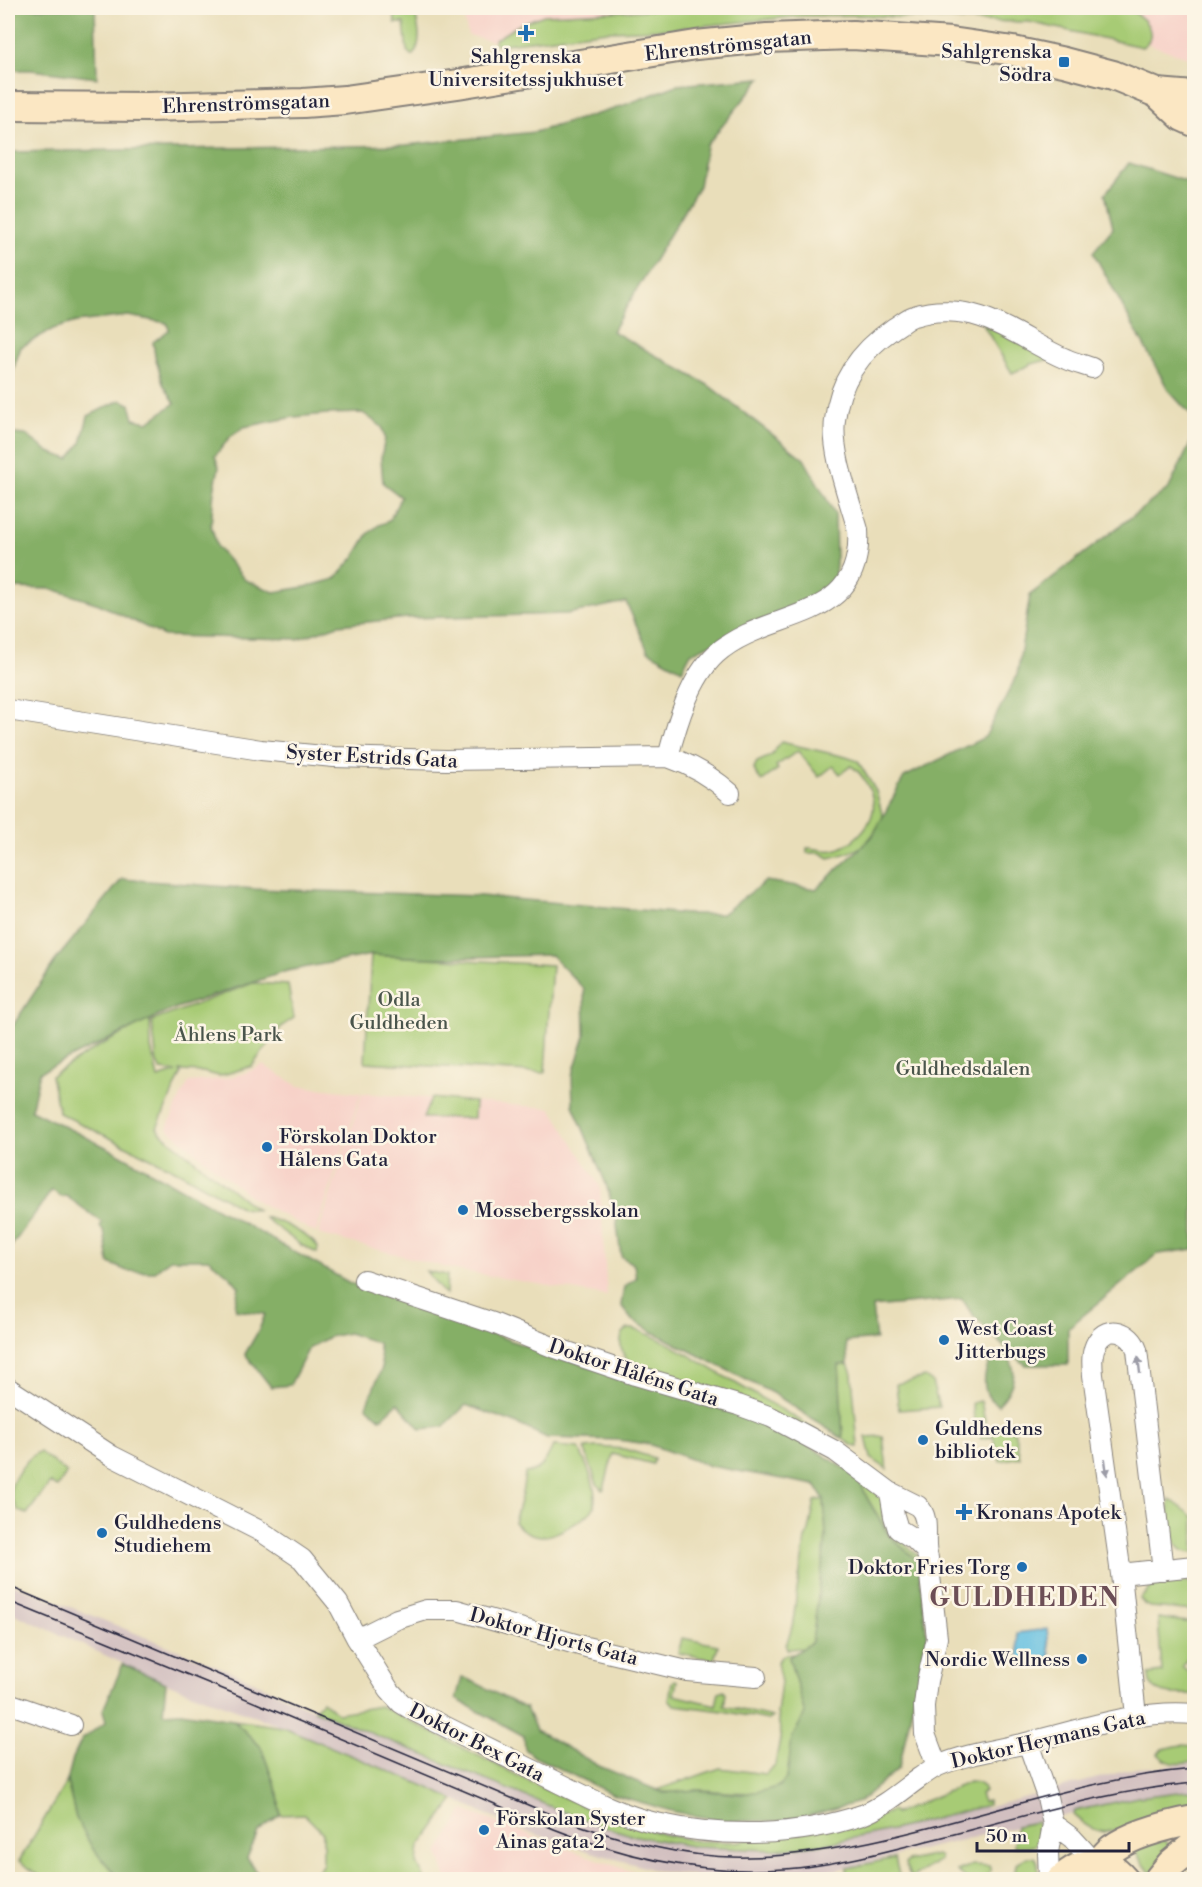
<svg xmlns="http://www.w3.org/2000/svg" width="1202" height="1887" viewBox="0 0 1202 1887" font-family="'Libre Bodoni',serif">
	<rect width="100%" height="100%" fill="#fcf5e5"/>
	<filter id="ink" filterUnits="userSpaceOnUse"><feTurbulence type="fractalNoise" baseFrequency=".0167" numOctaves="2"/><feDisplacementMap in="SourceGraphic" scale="12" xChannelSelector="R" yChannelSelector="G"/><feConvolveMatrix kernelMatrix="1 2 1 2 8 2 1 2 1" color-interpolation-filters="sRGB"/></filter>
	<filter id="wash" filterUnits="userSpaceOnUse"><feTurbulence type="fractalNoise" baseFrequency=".008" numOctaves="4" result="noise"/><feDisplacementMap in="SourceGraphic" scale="24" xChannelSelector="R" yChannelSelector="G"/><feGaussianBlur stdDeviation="1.35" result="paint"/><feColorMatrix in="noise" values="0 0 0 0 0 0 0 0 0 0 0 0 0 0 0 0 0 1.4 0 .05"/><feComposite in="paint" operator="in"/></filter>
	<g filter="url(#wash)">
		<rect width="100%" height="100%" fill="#e9deba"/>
		<!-- built -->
		<path fill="#f7d1c8" d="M462,8H1194V60L1132,38L1019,17L839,9L603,31L500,43L468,35Z
			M263,1065L299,1086L361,1093L316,1233L255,1200L212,1166L167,1128L180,1098L189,1082L222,1079L245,1073Z
			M362,1093L551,1108L600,1186L607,1296L456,1270L318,1234Z
			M464,1810L568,1849L636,1873L632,1880L447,1879L438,1853Z"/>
		<!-- industrial -->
		<path fill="#d2bfc0" d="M8,1582L240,1675L305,1706L442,1763L452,1744L568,1800L697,1840L764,1842L838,1832L931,1800L975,1792L985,1808L1136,1768L1194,1764V1798L1076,1813L836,1870L748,1880L719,1879L661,1872L588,1851L516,1828L427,1787L283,1727L166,1683L8,1611Z"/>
		<!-- green -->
		<path fill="#a7cb75" stroke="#647658" stroke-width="1.5" d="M394,8H414C417,23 424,41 413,55H411L407,51L404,23H395Z
			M660,8H1031L1125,9C1142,12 1162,35 1142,47L1029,22L970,21L862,15L803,16L669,29L607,31L498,45L494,42V40L522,23L544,15L649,10Z
			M982,323L1050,359L1032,364L1012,373Z
			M781,742L846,757L858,761L876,791L883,817C868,846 861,851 829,858L821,853H807V848C815,848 827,852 835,850C851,845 870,828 873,811C876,796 863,773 851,766L840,774L833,766L819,777L798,751L776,766L778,769L762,781L756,774L754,768L757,762L771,756Z
			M371,955L552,965L545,1073L365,1062Z
			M253,983L288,985L294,1018L282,1026L252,1066L219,1076L203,1072L180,1071L181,1074L157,1128L163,1135L257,1210L242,1208L179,1172L59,1113L51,1076L96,1048L150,1019L151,1048L158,1078L177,1072L161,1070L157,1064L152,1021Z
			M431,1098L475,1102L474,1118H423Z
			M263,1217C279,1220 308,1234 318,1247L317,1253L301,1245Z
			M426,1271L447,1275L446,1294L440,1289Z
			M633,1329C668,1339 700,1363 732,1381C771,1404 810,1425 848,1450L634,1366C623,1357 617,1347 623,1333L628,1329Z
			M839,1364H848L852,1374L858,1447L853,1446L843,1439Z
			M925,1377L932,1382L939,1407L899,1410L896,1384Z
			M981,1401L986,1426L991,1437L981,1439L974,1418L972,1403Z
			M991,1429L1014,1430L1020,1457L1000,1461Z
			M883,1436L887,1469L871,1458L866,1437Z
			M553,1446L579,1448C587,1468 598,1485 594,1506C593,1516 553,1537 543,1536C533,1536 520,1530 514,1522L522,1494L525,1473C543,1471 546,1460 553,1446Z
			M597,1447L624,1449L654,1458L653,1464L613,1454L604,1489L602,1490L597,1484L585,1450L586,1448Z
			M40,1452L67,1473L57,1487L50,1483L27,1514L19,1511C14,1504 10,1498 11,1489C12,1479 30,1453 40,1452Z
			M860,1481L882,1497L884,1502L882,1513L886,1524L918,1556V1561L890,1536L867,1498Z
			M824,1499L826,1536L812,1643L804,1648L787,1649L786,1645C795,1623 794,1612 797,1590C800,1573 803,1556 805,1539L809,1531L815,1501Z
			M1170,1499L1194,1517V1553C1174,1553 1172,1535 1170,1518C1169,1512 1168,1505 1170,1499Z
			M1194,1581V1611L1151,1607L1145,1605L1140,1599L1152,1586Z
			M1158,1618L1194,1623V1650L1182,1666L1194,1677V1694C1182,1694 1158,1697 1151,1684C1149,1681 1149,1677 1149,1674L1162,1672Z
			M682,1638L718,1645L714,1660L678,1653Z
			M786,1654H793L789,1658L805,1714C801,1722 795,1731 792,1739C789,1751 792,1765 787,1776C777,1802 720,1790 699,1790C685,1790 670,1795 657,1790L720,1768L765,1774L775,1765L781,1734L777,1713L781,1682L777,1662L782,1656Z
			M674,1680L677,1681L674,1695L716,1705L719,1692L724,1690L726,1693L724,1706L772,1717L768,1720L723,1711L674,1705L669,1699L672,1682Z
			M322,1701L338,1713L380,1706L546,1790L617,1820L662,1834L696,1841L734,1842L867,1821L892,1811L895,1814L969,1782C976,1782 983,1784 985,1791L980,1794L983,1802L988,1801V1805L896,1829L824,1844L770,1850L696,1847L631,1835L581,1819L314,1710Z
			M233,1720L283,1727L427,1787L454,1800L419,1847L417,1863L425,1879H312L323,1864V1833L304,1814L280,1815L278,1794L261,1747Z
			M1181,1745L1194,1746V1762C1180,1764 1169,1766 1158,1754L1162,1749Z
			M67,1781L76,1818L93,1849L120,1879H44L19,1861Z
			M1194,1790V1813L1105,1832C1090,1830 1084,1824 1073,1815L1075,1811L1138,1797Z
			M1037,1822C1038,1831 1041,1840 1034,1846H1014L1016,1826Z
			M1164,1840L1170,1845L1151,1874L1133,1849Z
			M937,1855L940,1857V1860L911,1878L905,1864L908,1861Z
			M1027,1857H1035C1040,1863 1038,1872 1037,1879H1014L1016,1864Z
			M895,1858L900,1879H845L843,1875L847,1873V1868Z
			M972,1865L989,1866L991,1871L983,1880L967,1879L957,1871Z"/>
		<!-- forest -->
		<path fill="#85af66" stroke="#546850" stroke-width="1.5" fill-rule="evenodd" d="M8,8H95L97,78L31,70H8Z
			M761,78L706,146L699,186L612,331L708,385L804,459L835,514L836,562L834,593L734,633L691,653L682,670L648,651L626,602L567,614L408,618L338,625L298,639L164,636L99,604L52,589L8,588V152L406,145L535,132L614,109L677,85ZM128,316L167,323L169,330L153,342L155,356L163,384L175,403L148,422L134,419L130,404L120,400L88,416L81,443L69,459L49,452L26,435L13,434L8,397L15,364L21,347L53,329L76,322ZM363,413L382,427L385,438L381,458L383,483L401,497L389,521L379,525L368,534L355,556L335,579L305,587L274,592L245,580L217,547L211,525L214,491L219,467L215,456L231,436L244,427L294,417L327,414Z
			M1129,163L1194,184V418L1169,391L1093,252L1113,228L1105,194Z
			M1194,436V1249L1158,1254L1068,1328V1365H1026L1003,1346L972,1314L962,1299L872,1307L876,1339L846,1342L848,1364L839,1365L843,1439L776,1395L651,1331L631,1319L621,1305L624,1287L636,1278L634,1265L621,1256L616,1218L606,1184L573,1105L572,1076L585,1036L584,989L551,955L433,958L371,955L287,971L173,1009L40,1072L31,1110L116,1152L350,1283L520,1344L752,1418L806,1444L849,1471L860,1481L867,1498L889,1536L918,1561L927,1638L899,1768L859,1802L789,1821H725L675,1812L612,1794L535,1757L525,1749L524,1736L456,1699L462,1677C484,1685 503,1699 526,1708L536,1730L599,1766L664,1793L696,1790L741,1794L766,1790L780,1786L787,1777L792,1738L805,1714L789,1657L812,1642L826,1536L824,1499L815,1485L710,1466L648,1444L618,1440L547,1438L513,1422L466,1405L443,1427L420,1429L398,1403L381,1419L366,1406L382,1368L378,1343L348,1333L329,1337L309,1348L290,1385L271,1387L245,1354L259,1330L265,1314L236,1310L235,1305L239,1287L230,1276L208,1259H170L154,1272L127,1271L109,1263L104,1231L100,1227L102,1222L66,1196L61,1197L52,1190L8,1251V1033L55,961L122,879L255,889L480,896L686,914H722L766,881L816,889L872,837L904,777L985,737L1017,675L1030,595L1169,488Z
			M1004,1354C1022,1368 1012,1391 998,1405C995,1403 992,1401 990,1399C979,1385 985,1356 1004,1354Z
			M123,1664L166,1683L163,1713L181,1712L233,1720L261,1747L278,1794L280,1815L258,1832L247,1858L259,1876L264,1879H120L93,1849L76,1818L67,1781L73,1758L82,1739L106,1722L103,1710Z"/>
		<!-- water -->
		<path fill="#63bfe1" stroke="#42708e" stroke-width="1.5" d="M1047,1629L1050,1657L1020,1661L1017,1633Z"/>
	</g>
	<g filter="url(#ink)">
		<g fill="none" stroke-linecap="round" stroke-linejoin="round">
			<!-- street casing -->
			<g stroke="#86807a" stroke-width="22">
				<path id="street" d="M8,710L261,750L334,757L446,760L668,757C692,765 711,776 730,793
					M668,757C677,723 690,678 716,654C768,607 864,626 858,530C849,498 831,452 835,420C839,380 862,350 894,328C901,324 907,318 914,316C935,309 960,310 981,317C1011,327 1037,347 1066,359C1075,363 1084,365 1092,368
					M364,1280L493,1323L550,1346L635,1375L738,1405L771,1417L835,1451L890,1492L918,1506C932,1519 922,1541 928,1558L937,1638L927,1681L924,1706L925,1734L937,1766
					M8,1388L112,1456L262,1532L302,1559L338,1603L357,1639L389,1690L401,1703L414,1711C457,1732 500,1754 543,1775C580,1793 616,1814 656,1823C723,1838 797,1837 862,1815C883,1807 901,1791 919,1778C925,1774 931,1769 938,1766C965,1754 997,1750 1026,1743C1082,1730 1136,1709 1194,1714
					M890,1492L894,1516L898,1529L914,1539L925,1550
					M1121,1574L1194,1566
					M357,1639L397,1619L426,1610H457L586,1647L687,1671L756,1677
					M8,1703L71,1725
					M1136,1716L1121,1574L1093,1375C1092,1364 1091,1352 1097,1342C1108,1323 1131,1332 1137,1350L1163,1570
					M1028,1743L1047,1797L1053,1824L1048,1852L1049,1880
					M1053,1824L1072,1838L1094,1862"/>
			</g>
			<!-- secondary casing -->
			<g stroke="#86807a" stroke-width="32">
				<path id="secondary" d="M1157,93L1183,117L1194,122
					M8,106L147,107L303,103L345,100L458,84L696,45L767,38L853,35L951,42L1013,51L1064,62L1113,75L1157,93L1194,96
					M1099,1863C1103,1858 1107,1853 1112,1849C1134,1833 1168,1825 1194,1820
					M1061,1880C1082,1860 1104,1857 1124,1880
					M1158,1880L1171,1864L1194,1845"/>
			</g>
			<!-- street -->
			<use href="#street" stroke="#fff" stroke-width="20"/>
			<!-- secondary -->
			<use href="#secondary" stroke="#fbe7c3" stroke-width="28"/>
			<!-- tram -->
			<path stroke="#22223b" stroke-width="1.5" d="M8,1586L559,1818C619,1840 684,1859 749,1857C904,1853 1043,1781 1194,1769
				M8,1601L230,1692L554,1829C628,1859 705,1875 785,1869C831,1866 875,1854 919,1843C1010,1821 1101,1791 1194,1783"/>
		</g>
		<!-- one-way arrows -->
		<defs><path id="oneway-solid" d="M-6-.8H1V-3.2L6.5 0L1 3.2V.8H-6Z" transform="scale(1.5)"/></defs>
		<g fill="#9c9ca7">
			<use href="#oneway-solid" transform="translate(1139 1365) rotate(-97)"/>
			<use href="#oneway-solid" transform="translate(1106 1467) rotate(82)"/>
		</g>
	</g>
	<!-- markers -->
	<g fill="#1f6fb2" stroke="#fcf5e5" stroke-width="2">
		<path d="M523 24h6v6h6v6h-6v6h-6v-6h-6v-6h6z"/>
		<rect x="1058" y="56" width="12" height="12" rx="3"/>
		<circle cx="267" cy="1147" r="6"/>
		<circle cx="463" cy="1210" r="6"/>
		<circle cx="944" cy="1340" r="6"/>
		<circle cx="923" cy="1440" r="6"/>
		<path d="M961 1503h6v6h6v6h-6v6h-6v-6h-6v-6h6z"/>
		<circle cx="102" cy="1533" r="6"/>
		<circle cx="1022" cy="1567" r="6"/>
		<circle cx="1082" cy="1659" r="6"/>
		<circle cx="484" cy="1830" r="6"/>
	</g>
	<g text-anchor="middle" stroke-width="5" stroke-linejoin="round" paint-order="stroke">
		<!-- street labels -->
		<g font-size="20" fill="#22223b" stroke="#fcf5e5">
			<text transform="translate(728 45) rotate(-6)" y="7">Ehrenströmsgatan</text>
			<text transform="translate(246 103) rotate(-2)" y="7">Ehrenströmsgatan</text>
			<text transform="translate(372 756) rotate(3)" y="7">Syster Estrids Gata</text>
			<text transform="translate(634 1372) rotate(18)" y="7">Doktor Håléns Gata</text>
			<text transform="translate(554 1636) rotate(15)" y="7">Doktor Hjorts Gata</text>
			<text transform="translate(1048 1739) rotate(-13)" y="7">Doktor Heymans Gata</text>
			<text transform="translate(477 1742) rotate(27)" y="7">Doktor Bex Gata</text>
		</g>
		<!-- poi labels -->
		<g font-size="20" fill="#22223b" stroke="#fcf5e5" text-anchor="start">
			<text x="1052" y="58" text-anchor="end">Sahlgrenska<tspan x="1052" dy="23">Södra</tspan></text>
			<text x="526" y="63" text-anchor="middle">Sahlgrenska<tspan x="526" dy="23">Universitetssjukhuset</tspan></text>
			<text x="279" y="1143">Förskolan Doktor<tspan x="279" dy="23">Hålens Gata</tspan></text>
			<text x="475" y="1217">Mossebergsskolan</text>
			<text x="956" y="1335">West Coast<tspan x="956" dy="23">Jitterbugs</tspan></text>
			<text x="935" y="1435">Guldhedens<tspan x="935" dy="23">bibliotek</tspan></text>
			<text x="976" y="1519">Kronans Apotek</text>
			<text x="114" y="1529">Guldhedens<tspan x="114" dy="23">Studiehem</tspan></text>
			<text x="1010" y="1574" text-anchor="end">Doktor Fries Torg</text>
			<text x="1070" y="1666" text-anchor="end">Nordic Wellness</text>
			<text x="496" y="1825">Förskolan Syster<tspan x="496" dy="23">Ainas gata 2</tspan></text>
		</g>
		<!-- park labels -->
		<g font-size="20" fill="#4a554c" stroke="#fcf5e5">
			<text x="399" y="1006">Odla<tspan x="399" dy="23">Guldheden</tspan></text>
			<text x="228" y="1041">Åhlens Park</text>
			<text x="963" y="1075">Guldhedsdalen</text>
		</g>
		<!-- district labels -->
		<g font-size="26" font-weight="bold" letter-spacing="1.5" fill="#6c4e56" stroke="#fcf5e5">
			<text x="1025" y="1606">GULDHEDEN</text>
		</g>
	</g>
	<!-- margin -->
	<rect width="1202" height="1887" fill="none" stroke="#fcf5e5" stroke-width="30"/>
	<!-- scale -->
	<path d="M977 1842v9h152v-9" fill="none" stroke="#22223b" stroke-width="3"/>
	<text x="986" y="1842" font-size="18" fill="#22223b" stroke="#fcf5e5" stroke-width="4.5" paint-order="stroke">50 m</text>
</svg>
